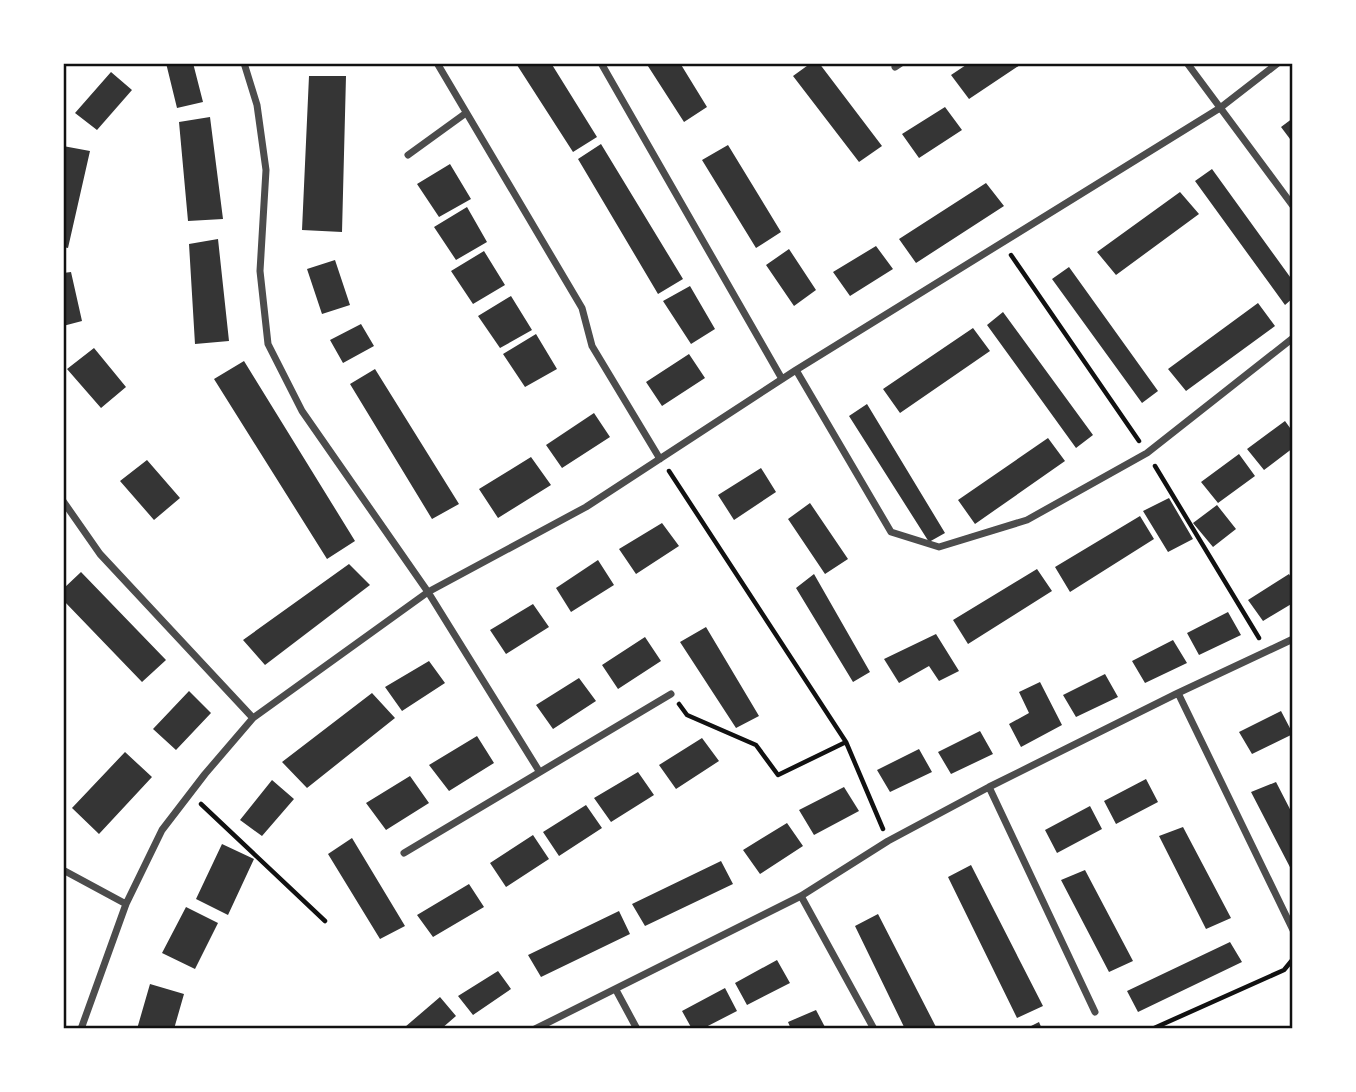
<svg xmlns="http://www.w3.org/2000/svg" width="1356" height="1092" viewBox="0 0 1356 1092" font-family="'PT Sans',sans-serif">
	<rect width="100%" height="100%" fill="#fff"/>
	<!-- building -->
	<path fill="#353535" d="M166,63H193L203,102L177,108Z
		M520,63H551L597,137L573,152L517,65Z
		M646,63H680L707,107L684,122Z
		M811,63H819L882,146L859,162L793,76Z
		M969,63H1023L969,99L951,75Z
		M111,72L132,90L97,130L75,113Z
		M309,76H346L342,232L302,230Z
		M945,107L962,130L919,158L902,134Z
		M210,117L223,219L188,221L179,122Z
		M1293,118V143L1281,127Z
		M601,144L683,279L658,294L578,159Z
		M728,145L781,232L756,248L702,160Z
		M63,146L90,151L68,248L63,247Z
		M450,164L471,199L439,217L417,184Z
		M1212,169L1293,281V298L1285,305L1195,181Z
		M986,183L1004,206L916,263L899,239Z
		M1180,192L1199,214L1116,275L1097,252Z
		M467,207L487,242L456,260L434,227Z
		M218,239L229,341L195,344L189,244Z
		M876,246L893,269L850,296L833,272Z
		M789,249L816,290L794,306L766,265Z
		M484,251L505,285L473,304L451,271Z
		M335,260L350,305L322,314L307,269Z
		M1069,267L1158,391L1142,403L1052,279Z
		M71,272L82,321L63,326V273Z
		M690,286L715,329L691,344L663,301Z
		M511,296L532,330L500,348L478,316Z
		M1258,303L1275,326L1186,391L1168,369Z
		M1003,312L1093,435L1076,448L987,325Z
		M361,324L374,346L343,363L330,340Z
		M973,328L990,351L900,413L883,389Z
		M536,334L557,369L525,387L503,354Z
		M94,348L126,387L101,408L67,369Z
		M689,354L705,378L662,406L646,382Z
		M244,361L355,541L327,559L214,379Z
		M375,369L459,504L432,519L350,384Z
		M867,404L945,533L929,542L849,416Z
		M594,413L610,437L562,468L546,445Z
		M1285,421L1293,432V448L1264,470L1247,449Z
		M1048,438L1065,461L975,524L958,500Z
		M1239,454L1255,476L1218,503L1201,482Z
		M531,457L551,485L498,518L479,489Z
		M147,460L180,498L154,520L120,481Z
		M761,468L776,492L734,520L718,495Z
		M1169,498L1193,539L1168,552L1143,511Z
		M810,503L848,559L825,574L788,519Z
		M1217,505L1236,529L1213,547L1193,523Z
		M1140,516L1154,539L1070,592L1055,567Z
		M662,523L679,546L636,574L619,549Z
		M598,560L614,585L571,612L556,588Z
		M349,564L370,585L265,665L243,640Z
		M1037,569L1052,591L968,644L953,620Z
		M81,572L166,660L142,682L63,600V589Z
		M814,574L870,672L853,682L796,588Z
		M1289,574L1293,581V603L1263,621L1248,600Z
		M533,604L549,627L506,654L490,630Z
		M1228,612L1241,635L1199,655L1187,633Z
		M706,627L759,716L736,728L680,642Z
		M936,634L959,671L939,681L929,666L899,683L884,659Z
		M645,637L661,661L618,689L602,665Z
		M1173,640L1187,663L1145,683L1132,661Z
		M429,661L445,683L402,711L385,687Z
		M1105,674L1118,697L1076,717L1063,695Z
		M579,678L596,701L553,729L536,705Z
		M1040,682L1062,725L1021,747L1009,724L1029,713L1019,692Z
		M189,691L211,713L176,750L153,729Z
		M372,693L395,718L307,788L282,762Z
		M1281,711L1293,734L1252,754L1239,732Z
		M980,731L993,754L951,774L938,752Z
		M477,736L494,763L449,791L429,765Z
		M702,738L719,761L676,789L659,765Z
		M919,749L932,772L890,792L877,770Z
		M125,752L152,777L99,834L72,808Z
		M638,772L654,795L611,822L594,798Z
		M410,776L429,803L386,830L366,803Z
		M1146,779L1158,802L1116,824L1104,801Z
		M272,780L294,799L262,836L240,820Z
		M1276,782L1293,815V873L1251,792Z
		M844,787L859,811L814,835L799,810Z
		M586,805L602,828L559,856L543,832Z
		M1090,806L1102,829L1057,853L1045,830Z
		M787,823L803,846L760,874L743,850Z
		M1183,827L1231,918L1206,929L1159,836Z
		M533,835L549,859L506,887L490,863Z
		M352,838L405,926L380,939L328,854Z
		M222,844L254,859L228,915L196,899Z
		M721,861L733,884L645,926L632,904Z
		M971,865L1043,1006L1017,1018L948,877Z
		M1085,870L1133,961L1109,972L1061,880Z
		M469,884L484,907L433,937L417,915Z
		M186,907L218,923L195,969L162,953Z
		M619,911L630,934L541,977L528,955Z
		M878,914L937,1029H905L855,926Z
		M1230,942L1242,962L1138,1012L1127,991Z
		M777,960L790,983L747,1005L735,983Z
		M498,971L511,989L473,1015L458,996Z
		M150,984L184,994L174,1029H137Z
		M725,988L737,1011L702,1029H692L682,1011Z
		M440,997L456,1016L441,1029H407L405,1027Z
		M816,1010L826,1029H791L788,1022Z
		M1039,1022L1042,1029H1025Z"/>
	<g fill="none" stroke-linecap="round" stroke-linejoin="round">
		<!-- path -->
		<path stroke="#111" stroke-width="4.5" d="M1011,255L1139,441
			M1155,466L1259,638
			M669,471L846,742L883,829
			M679,704L687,715L756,745L778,775L846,742
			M201,804L325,921
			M1152,1029L1284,970L1293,959"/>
		<!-- minor -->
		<path stroke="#4c4c4c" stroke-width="7" d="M244,63L257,105L266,170L260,271L268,344L302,411L428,592L539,771
			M437,63L582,308L592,346L660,459
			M601,63L782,379
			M1187,63L1293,206
			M895,67L901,63
			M408,155L466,113
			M796,370L891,532L939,547L1027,520L1147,453L1293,338
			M63,501L100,554L253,718
			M1178,693L1293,930
			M989,787L1095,1012
			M404,853L671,694
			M63,870L126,904
			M801,896L874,1029
			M616,990L637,1029
			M81,1029L126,904L162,830L205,774L253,718L428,592L586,507L796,370L1220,108L1278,63
			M535,1029L801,896L888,841L989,787L1178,693L1293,639"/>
	</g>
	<!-- border -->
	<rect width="1356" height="1092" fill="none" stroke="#ffffff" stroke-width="130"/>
	<rect x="65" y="65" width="1226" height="962" fill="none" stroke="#111" stroke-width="2.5"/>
</svg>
